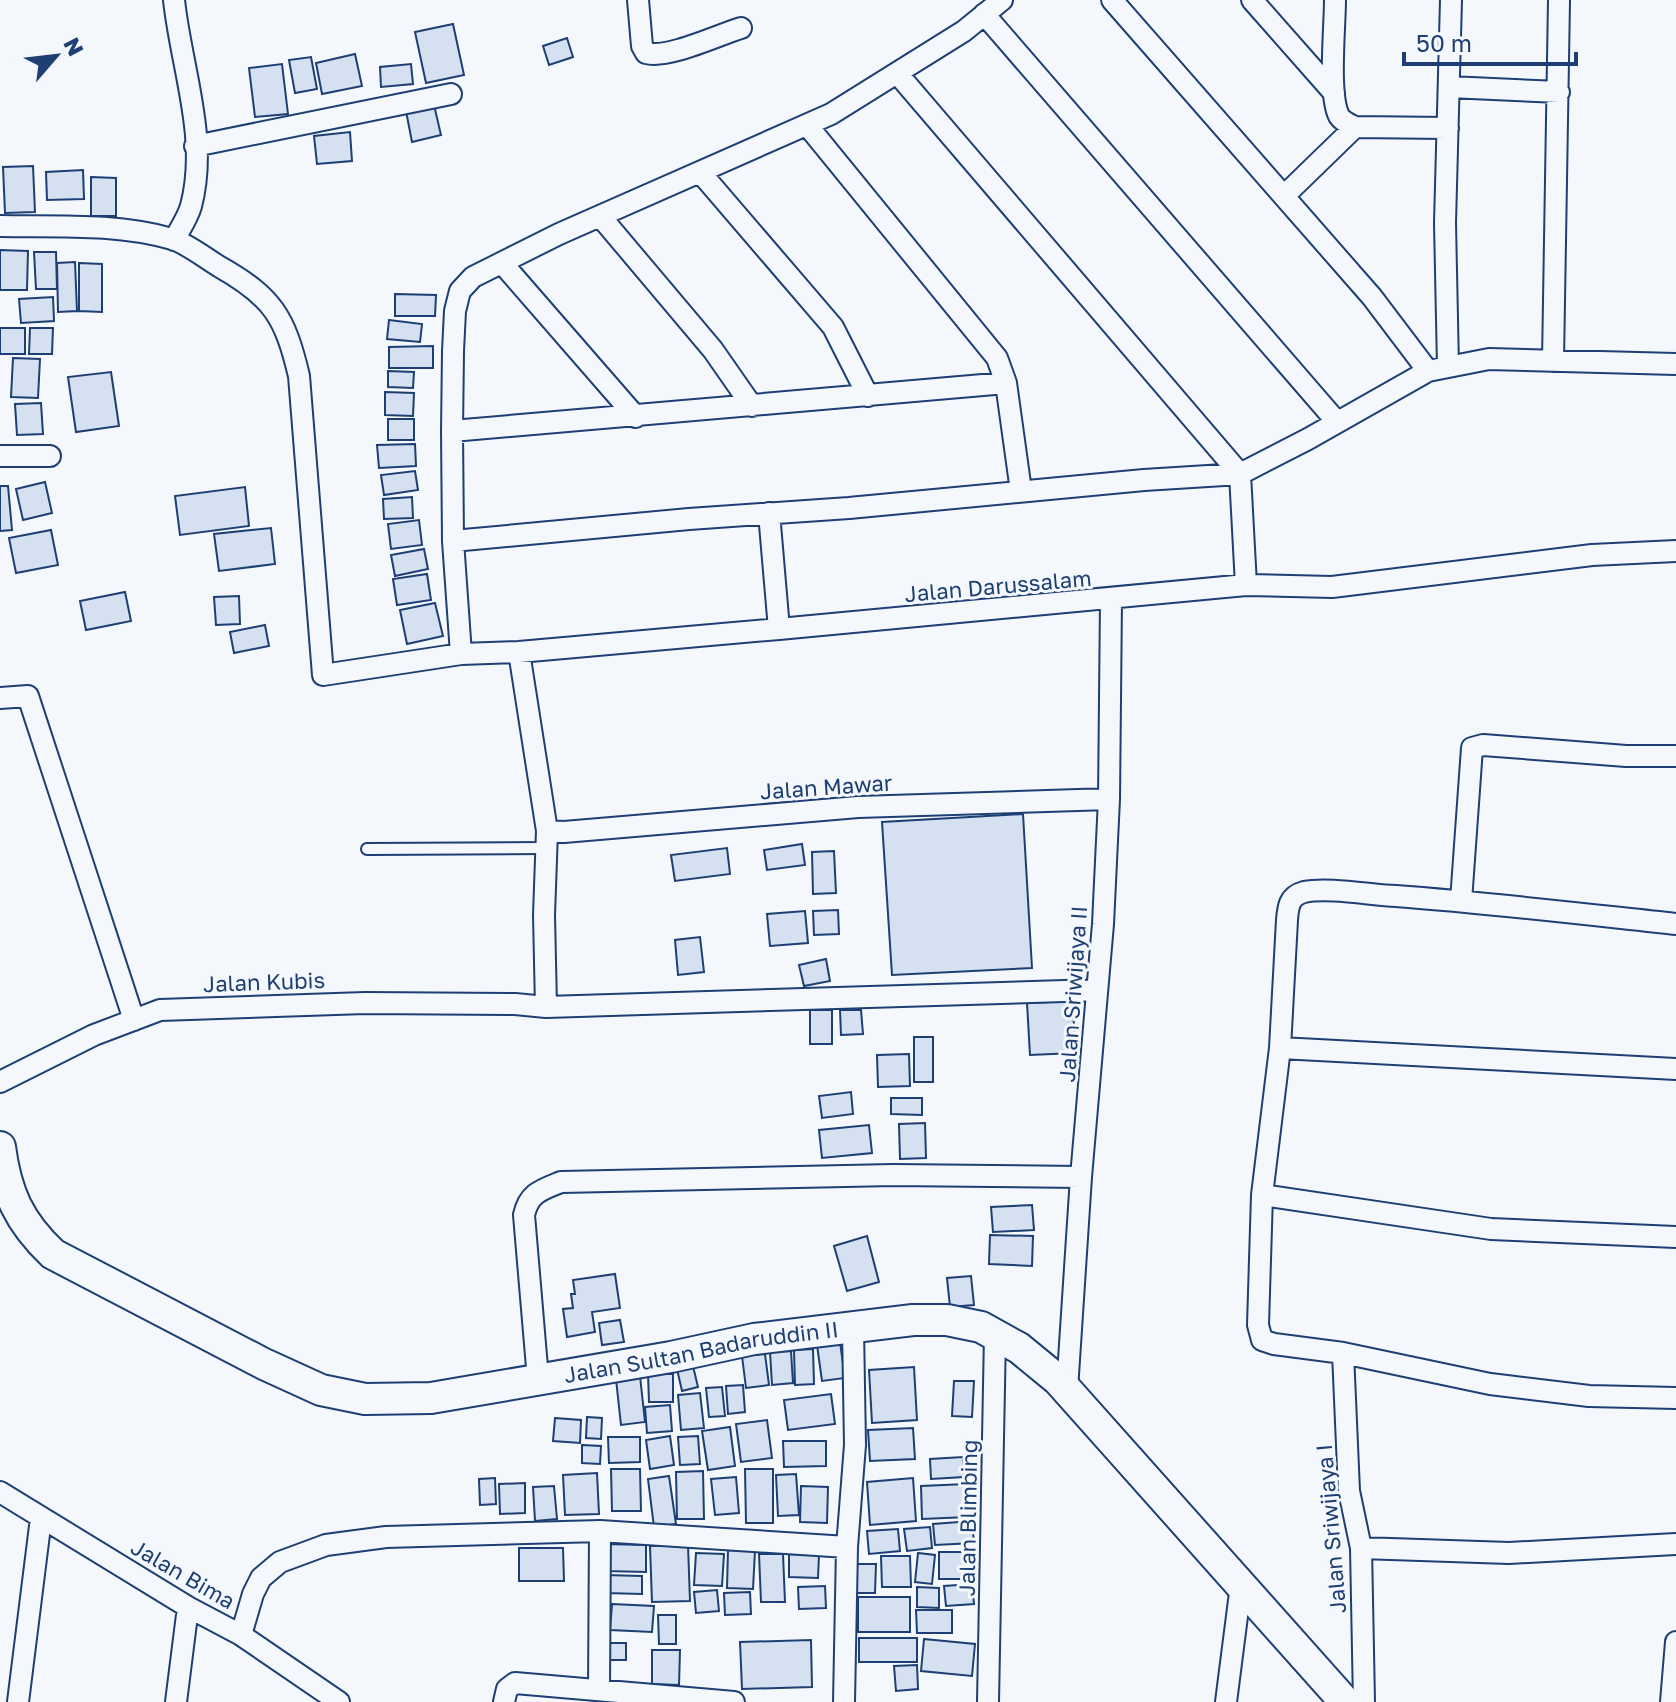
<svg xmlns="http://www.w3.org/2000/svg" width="1676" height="1702" viewBox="0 0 1676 1702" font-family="'Golos Text',sans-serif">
	<rect width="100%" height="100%" fill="#f4f7fb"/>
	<!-- building -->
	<path fill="#d5e0f0" stroke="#1d3f73" stroke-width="2" d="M453,24L464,75L426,83L415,32Z
		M567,38L573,57L549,65L543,46Z
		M355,54L362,86L322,94L316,63Z
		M311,57L317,89L295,93L289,60Z
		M282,64L288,114L255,117L249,68Z
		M411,64L413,84L381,87L380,67Z
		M434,105L441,135L412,142L406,111Z
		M350,132L352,161L317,164L314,136Z
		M33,166L35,212L5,213L3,167Z
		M83,170L84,199L47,200L46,172Z
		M91,177L116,178V216H91Z
		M0,250L28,251L27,290H0Z
		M34,252H56L57,289H36Z
		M75,262L77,311L58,312L57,263Z
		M79,263L102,264V312L79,311Z
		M395,294L436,295L435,316H395Z
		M53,297L54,321L21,323L19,299Z
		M389,320L422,324L420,342L387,339Z
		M0,328H25V354H0Z
		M30,328H53L52,354H29Z
		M433,346V368H389V347Z
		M13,358L40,359L38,398L11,397Z
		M388,371L414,372L413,388L388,387Z
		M111,372L119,426L76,432L68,377Z
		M385,392L414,393L413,416L385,415Z
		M41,403L43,434L17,435L15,404Z
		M388,419H414V440H388Z
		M415,444L416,466L379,468L377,445Z
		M415,471L418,490L384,495L381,475Z
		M45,482L52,513L23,520L16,489Z
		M0,486H8L12,530L0,531Z
		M245,487L249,526L180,535L175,496Z
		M412,497L413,518L384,519L383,499Z
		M419,520L422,545L391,549L388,524Z
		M271,528L275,564L219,571L214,534Z
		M51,530L58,565L16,573L9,538Z
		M424,549L428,569L395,576L391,555Z
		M427,574L431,600L397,605L393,579Z
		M125,592L131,621L86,630L80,601Z
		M239,596L240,624L216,625L214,597Z
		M435,603L443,636L407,644L400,610Z
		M265,625L269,646L234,653L230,632Z
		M1023,814L1032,968L892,975L882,822Z
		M802,844L805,865L767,870L764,850Z
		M727,848L730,874L675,881L671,855Z
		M834,851L836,893L813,894L812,852Z
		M838,910L839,934L814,935L813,911Z
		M805,911L808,943L770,946L767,914Z
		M700,937L704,972L678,975L675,940Z
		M826,959L830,981L804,986L799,965Z
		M1073,1001L1075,1053L1030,1055L1027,1003Z
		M810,1010H832V1044H810Z
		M840,1010H861L863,1034L841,1035Z
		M914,1037H933V1082H914Z
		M909,1054L910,1086L878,1087L877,1055Z
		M851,1092L853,1114L822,1118L819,1096Z
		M891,1098H922V1115L891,1114Z
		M925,1123L926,1158L900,1159L899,1124Z
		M869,1125L872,1153L822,1158L819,1130Z
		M1032,1205L1034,1230L993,1232L991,1207Z
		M990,1235L1033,1236L1032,1266L989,1264Z
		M867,1236L879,1282L847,1291L834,1246Z
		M615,1274L620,1308L592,1312L595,1332L567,1337L563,1309L573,1308L571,1294H575L573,1280Z
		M971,1276L974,1305L950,1307L947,1278Z
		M620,1320L624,1342L602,1345L599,1323Z
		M840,1342L845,1378L822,1381L817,1345Z
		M813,1349L814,1384L795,1385L794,1350Z
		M791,1351L793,1383L772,1385L770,1352Z
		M765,1354L769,1385L746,1388L742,1356Z
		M693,1366L698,1387L682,1391L677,1369Z
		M914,1367L917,1420L872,1423L869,1370Z
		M648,1374H673V1402H649Z
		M640,1376L645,1422L621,1425L616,1379Z
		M954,1381H974L972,1417L952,1416Z
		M743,1385L745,1412L728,1414L726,1386Z
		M722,1387L725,1416L709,1417L706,1388Z
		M700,1393L704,1428L681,1430L678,1395Z
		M831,1394L835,1424L788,1430L784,1400Z
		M670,1405L672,1431L647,1433L645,1407Z
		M587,1417L602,1418L601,1439L586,1438Z
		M555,1418L581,1420L580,1443L553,1441Z
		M767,1420L772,1458L741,1462L736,1424Z
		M730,1427L735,1466L708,1470L702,1431Z
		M913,1428L915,1459L870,1461L868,1430Z
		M670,1436L674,1465L650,1469L646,1440Z
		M698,1436L700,1464L680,1465L678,1437Z
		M608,1437H640V1462L609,1463Z
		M783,1441H826V1466L784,1467Z
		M582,1445L601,1446L600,1464L582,1463Z
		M963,1457L964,1477L931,1479L930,1459Z
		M611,1469H640L641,1511H612Z
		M745,1469H773V1523H746Z
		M703,1471L704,1519H677L676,1472Z
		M597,1473L599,1514L565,1515L563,1475Z
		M796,1474L799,1515L778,1516L776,1475Z
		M669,1476L676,1524L654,1527L648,1479Z
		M736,1477L739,1513L715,1515L711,1479Z
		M495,1478L496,1504L480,1505L479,1479Z
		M913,1478L916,1521L870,1525L867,1482Z
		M525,1483V1513L500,1514L499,1484Z
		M966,1484L968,1517L922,1519L921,1486Z
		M554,1486L557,1519L535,1521L533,1487Z
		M801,1486L828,1487L827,1523L800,1522Z
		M972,1521L974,1543L935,1545L933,1524Z
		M930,1527L932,1548L907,1551L904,1529Z
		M898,1529L900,1551L869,1554L867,1531Z
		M605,1544L646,1545V1572L605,1571Z
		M688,1545L690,1601L652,1602L650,1546Z
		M519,1548H563L564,1581H519Z
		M728,1550L755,1551L753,1589L727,1588Z
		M939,1552H975V1579H939Z
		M696,1553L724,1554L722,1586L694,1585Z
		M918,1553L935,1555L932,1584L915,1582Z
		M759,1554H783L785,1602H761Z
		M789,1554L819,1555L818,1578L789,1577Z
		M881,1556H910L911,1587H882Z
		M853,1564H876L875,1593H853Z
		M605,1575L642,1576V1594L605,1593Z
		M972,1584L974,1604L946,1606L944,1586Z
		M825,1586L826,1608L799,1609L798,1587Z
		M917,1587L939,1588V1608L917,1607Z
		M717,1590L719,1611L696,1613L694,1592Z
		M750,1592L751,1614L725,1615L724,1593Z
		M858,1597H910V1632H858Z
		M612,1604L654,1606L652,1632L610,1630Z
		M916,1610H952V1633H917Z
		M658,1615H676V1644H659Z
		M859,1638H917V1662H859Z
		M924,1639L975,1644L972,1676L921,1671Z
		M811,1640L812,1687L742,1689L740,1642Z
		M604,1643H626V1660H604Z
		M652,1650H680L679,1685L652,1684Z
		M917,1665L918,1689L896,1691L894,1666Z"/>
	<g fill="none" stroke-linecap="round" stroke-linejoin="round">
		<!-- lane casing -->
		<g stroke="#1d3f73" stroke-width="14">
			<path id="lane" d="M367,849L545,848"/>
		</g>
		<!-- street casing -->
		<g stroke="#1d3f73" stroke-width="24">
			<path id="street" d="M638,0L642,46L646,53C668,59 718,35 741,28
				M1112,0L1372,297L1428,371
				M1252,0L1334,93
				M1335,0C1335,27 1328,94 1339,116C1343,122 1349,124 1355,127L1448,128
				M984,14L1337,422
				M897,73L1240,474
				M1449,87L1559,92
				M807,125L997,358L1006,383
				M195,146L451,94
				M700,172L833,327L868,396
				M1285,195L1355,127
				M600,216L713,350L752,406
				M0,226C56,227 117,223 172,239C188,244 205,258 220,267C273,297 285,317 299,376L323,675L461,654L519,652L779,629L1246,585L1332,587L1592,555L1676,551
				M174,240C180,229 188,217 191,206C209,138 181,67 174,0
				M502,263L636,417
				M1553,361L1559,0
				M1448,367L1445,223L1451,0
				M452,431L1006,383L1021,491
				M0,456H50
				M769,513L779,629
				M453,541L689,519L849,508L1144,480L1240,474
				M1246,585L1240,474L1308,439L1428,371L1489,359L1676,364
				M519,652L547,831L544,915L546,1007L1097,990
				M461,654L453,541L452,431L453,351L455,311L460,291L473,277L559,234L831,114L964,31L1002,0
				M0,698L28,696L134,1020
				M547,831L564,832L858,807L1109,799
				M1461,901L1472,748L1483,745L1626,756H1676
				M1676,924C1583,914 1490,903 1396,896C1371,895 1328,887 1304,892C1289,896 1288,907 1287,920L1280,1048L1262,1195L1258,1325L1262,1340L1274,1344L1343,1353L1490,1384L1589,1396L1676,1398
				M1280,1048L1676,1069
				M0,1082L94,1035L160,1010L365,1003L515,1004L546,1007
				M1262,1195L1491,1229L1676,1237
				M1343,1353L1349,1491L1361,1548L1364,1702
				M538,1379L524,1215C529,1193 541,1190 561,1182L893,1175L1081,1177
				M1067,1390L1081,1177L1103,924L1109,799L1111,600
				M0,1492L188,1607L241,1635L339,1702
				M1361,1548L1509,1553L1676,1544
				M241,1635L253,1594L261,1578L280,1562L326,1545L386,1537L600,1531L847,1547
				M599,1690L600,1531
				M18,1702L41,1518
				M176,1702L188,1607
				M504,1702L507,1689L515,1683L734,1702
				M844,1702L847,1547L855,1445L853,1328
				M988,1702L995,1334
				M1226,1702L1241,1585
				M1671,1702L1676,1642"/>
		</g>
		<!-- secondary casing -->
		<g stroke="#1d3f73" stroke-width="34">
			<g id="secondary">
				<path id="s1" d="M0,1147C6,1193 19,1222 53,1254L264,1364L321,1390L365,1399L431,1398L671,1357L754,1339L913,1320H947L981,1327L1019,1348L1058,1380L1345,1702"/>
			</g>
		</g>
		<!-- lane -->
		<use href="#lane" stroke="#f4f7fb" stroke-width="10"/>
		<!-- street -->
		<use href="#street" stroke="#f4f7fb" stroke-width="20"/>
		<!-- secondary -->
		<use href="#secondary" stroke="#f4f7fb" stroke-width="30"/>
	</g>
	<g text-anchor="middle" stroke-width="6" stroke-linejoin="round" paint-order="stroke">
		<!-- street labels -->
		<g font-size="22" fill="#1d3f73" stroke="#f4f7fb">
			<text transform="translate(998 586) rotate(-5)" y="8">Jalan Darussalam</text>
			<text transform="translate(826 787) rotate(-4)" y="8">Jalan Mawar</text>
			<text transform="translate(264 982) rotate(-2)" y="8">Jalan Kubis</text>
			<text transform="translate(1073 994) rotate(-86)" y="8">Jalan Sriwijaya II</text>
			<text dy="8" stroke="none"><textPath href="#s1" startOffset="808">Jalan Sultan Badaruddin II</textPath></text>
			<text transform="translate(968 1518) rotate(-89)" y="8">Jalan Blimbing</text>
			<text transform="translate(1331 1529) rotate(-95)" y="8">Jalan Sriwijaya I</text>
			<text transform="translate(183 1574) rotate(30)" y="8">Jalan Bima</text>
		</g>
	</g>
	<!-- north arrow -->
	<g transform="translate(56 56) rotate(62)" stroke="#f4f7fb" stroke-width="6" paint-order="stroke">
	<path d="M0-6L14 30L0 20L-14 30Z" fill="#1d3f73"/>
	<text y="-12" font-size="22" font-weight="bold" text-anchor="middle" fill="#1d3f73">N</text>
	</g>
	<!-- scale -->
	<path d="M1404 52v12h172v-12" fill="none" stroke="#1d3f73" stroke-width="4"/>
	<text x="1416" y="52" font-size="24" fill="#1d3f73" stroke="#f4f7fb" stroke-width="6" paint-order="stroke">50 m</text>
</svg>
